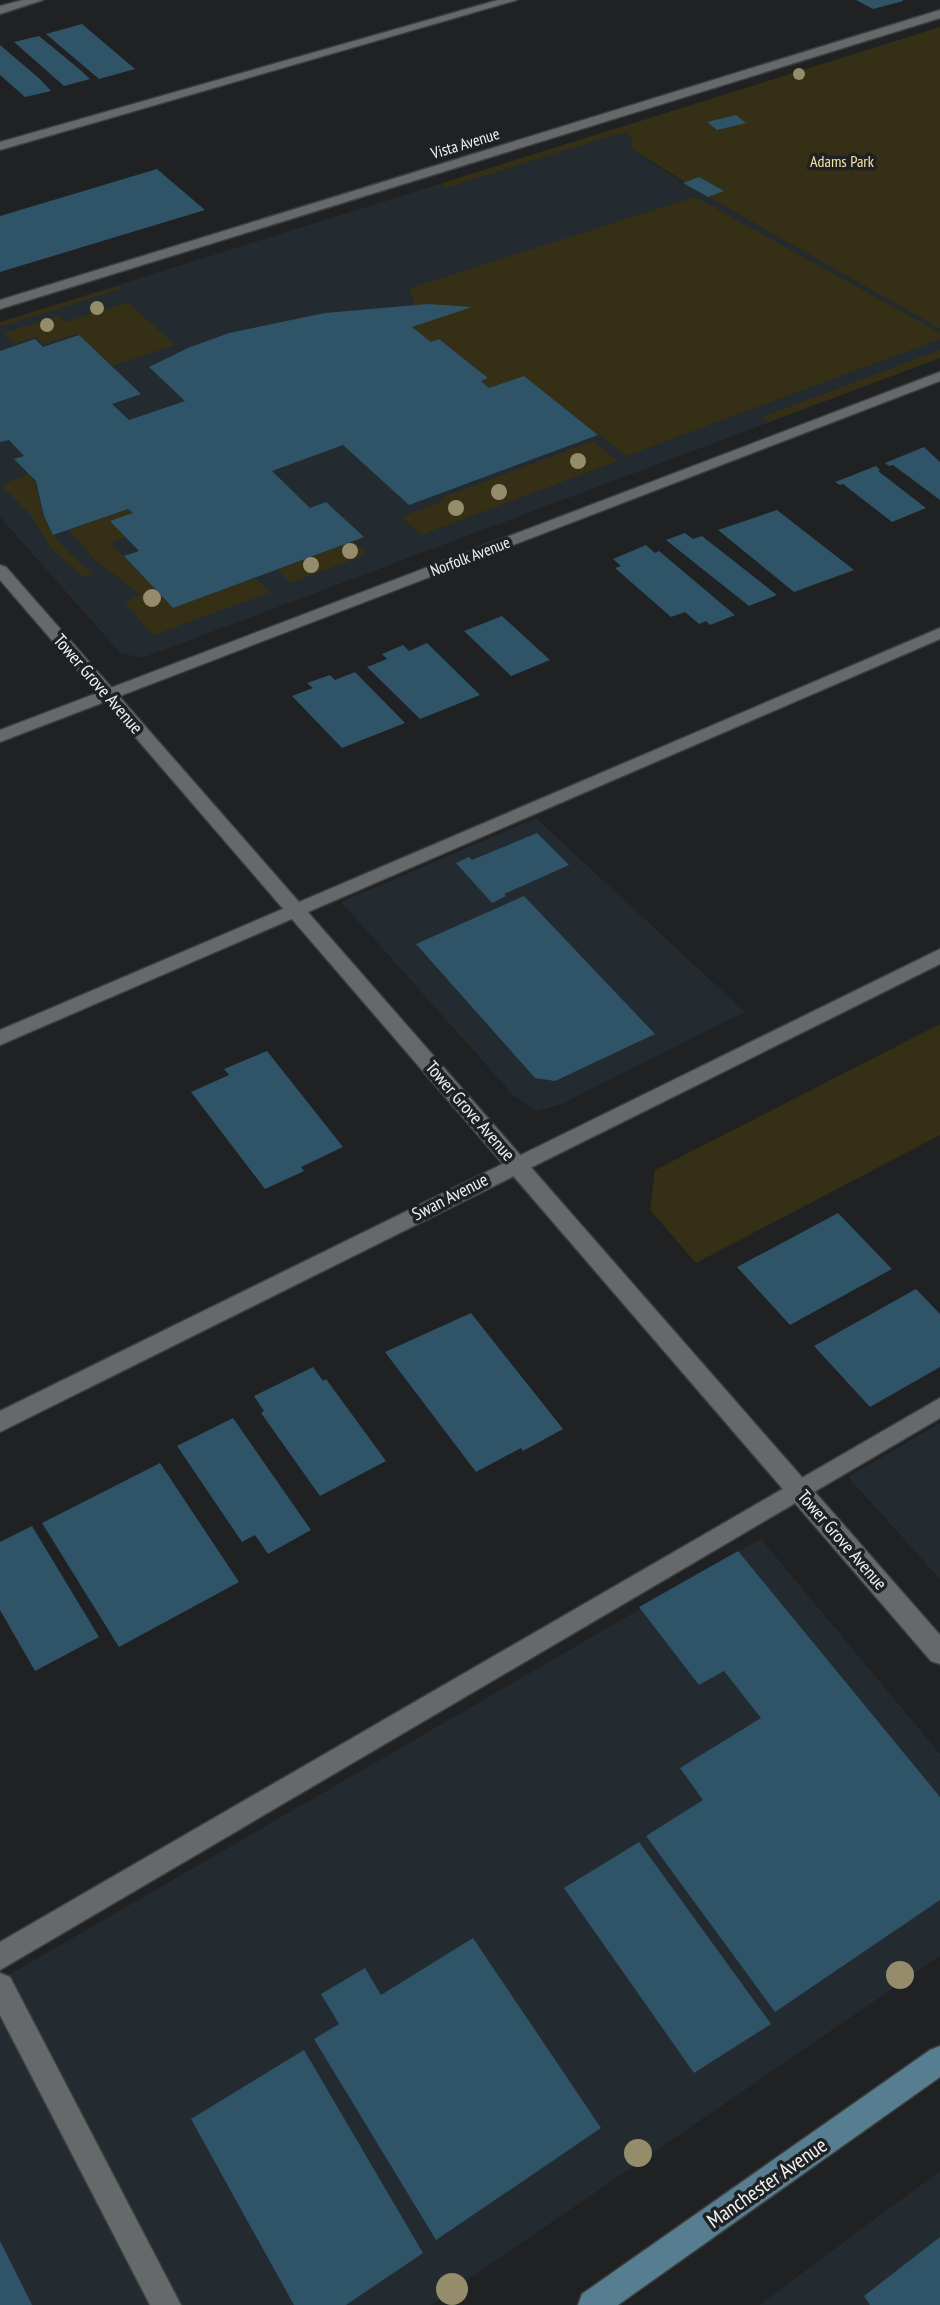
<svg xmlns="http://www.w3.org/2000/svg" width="940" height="2305" viewBox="0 0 940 2305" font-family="'PT Sans Narrow',sans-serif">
	<rect width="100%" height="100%" fill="#1f2123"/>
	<!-- built -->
	<path fill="#232b30" d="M617,128L631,136L632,149L683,183L940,329V358L142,658L120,653L0,517V322Z
		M536,818L745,1012L562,1104L536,1111L514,1096L341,902Z
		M940,1423V1579L848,1477Z
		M761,1539L940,1754V1956L431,2305H0V1980Z
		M940,2171V2305H759Z"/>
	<!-- green -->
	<path fill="#352f15" d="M940,27V329L708,197L632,149L631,136L624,132L445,188L442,183Z
		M695,197L940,333V339L626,456L524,376L489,388L481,381L487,377L439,339L431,342L412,327L470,307L414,305L410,288Z
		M118,286L121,289L0,327V322Z
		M128,302L175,345L111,366L77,334L44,344L36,337L15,344L4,333L59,316L66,322Z
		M940,350V358L769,422L762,417Z
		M593,441L618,461L421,535L401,517L441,502L443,497Z
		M29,474C39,484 38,501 43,515C53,540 73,557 93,574L83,577L51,548L30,514L1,485Z
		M128,509L133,513L126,537L111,543L173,608L255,578L271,592L153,635L124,602L141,595L95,560L69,530Z
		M353,541L367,554L291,583L278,570Z
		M940,1024V1135L696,1263L650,1210L655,1170Z"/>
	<!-- building -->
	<path fill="#2f5468" d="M856,0H903V1L873,9Z
		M82,24L135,69L99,79L46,34Z
		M39,36L78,68L90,79L64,86L14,42Z
		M0,45L40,79L51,91L25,97L0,75Z
		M736,115L746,123L717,130L707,122Z
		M157,169L205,210L0,272V216Z
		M699,177L724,191L708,197L683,183Z
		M428,304L472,307L412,327L431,342L439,339L488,378L481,381L489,388L524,376L598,435L409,505L343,445L272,471L310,508L326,502L364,537L173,608L124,556L139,551L110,521L133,513L128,509L53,535L44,516L36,481L14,459L24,456L9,440L0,442V351L35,339L43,347L79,335L141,394L112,404L129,420L185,401L149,367L188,348L229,333L325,313Z
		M924,447L940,462V500L893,465L889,466L885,463Z
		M876,466L880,470L878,471L926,508L892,522L843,484L840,485L835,482Z
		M777,510L854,570L794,592L718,530Z
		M685,533L693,539L702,536L777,595L749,606L666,540Z
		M646,545L655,553L659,551L735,615L710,625L706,621L699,624L685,612L671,617L615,568L621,566L613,559Z
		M502,616L550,660L511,676L464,631Z
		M427,643L480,695L420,719L367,667L387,659L382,654L403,645L409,651Z
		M355,672L405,723L342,748L292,696L313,688L307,683L330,675L335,680Z
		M537,833L569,865L504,894L506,896L492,903L456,863L469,857L472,860Z
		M524,896L655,1034L555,1081L535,1078L416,944Z
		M267,1051L343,1147L301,1167L304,1171L265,1189L191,1092L229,1075L224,1069Z
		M838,1213L892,1269L790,1325L737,1267Z
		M916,1289L940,1314V1367L870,1407L814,1346Z
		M471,1313L563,1429L523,1451L521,1448L476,1472L385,1352Z
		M313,1367L323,1381L326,1379L386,1461L320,1496L261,1413L264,1411L254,1396Z
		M233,1418L311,1530L268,1554L255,1535L242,1542L177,1446Z
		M160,1463L239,1582L119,1647L42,1523Z
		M32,1526L99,1637L35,1671L0,1610V1542Z
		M738,1551L940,1797V1900L775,2012L646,1836L703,1800L680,1768L761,1718L724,1671L699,1685L639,1607Z
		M639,1842L771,2024L694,2073L564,1888Z
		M473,1938L601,2128L436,2240L314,2039L339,2024L321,1994L365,1968L381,1995Z
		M304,2050L423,2253L346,2305H294L191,2119Z
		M940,2237V2305H870L864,2296Z
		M0,2241L32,2305H0Z"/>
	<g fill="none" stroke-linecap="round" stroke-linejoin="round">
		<!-- service casing -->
		<g stroke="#3c3e3f" stroke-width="3">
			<path id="service" d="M498,0H517L0,150V142Z
				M940,628V639L0,1045V1030Z
				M940,1398V1418L0,1970V1942Z
				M0,1973L10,1977L181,2305H150L0,2015Z"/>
		</g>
		<!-- minor casing -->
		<g stroke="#3c3e3f" stroke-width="3">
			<path id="minor" d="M23,0H43L0,14V6Z
				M940,10V18L0,309V300Z
				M940,372V381L0,742V730Z
				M940,949V964L0,1432V1411Z"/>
		</g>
		<!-- tertiary casing -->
		<g stroke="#3c3e3f" stroke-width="3">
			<path id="tertiary" d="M0,565L6,567L940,1635V1664L931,1661L0,580Z"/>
		</g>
		<!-- secondary casing -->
		<g stroke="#3c3e3f" stroke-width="3">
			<path id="secondary" d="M940,2046V2077L618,2305H578L582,2294L930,2050Z"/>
		</g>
		<!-- service -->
		<use href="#service" fill="#66696a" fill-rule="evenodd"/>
		<!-- minor -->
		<use href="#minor" fill="#66696a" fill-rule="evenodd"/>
		<!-- tertiary -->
		<use href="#tertiary" fill="#66696a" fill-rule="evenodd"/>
		<!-- secondary -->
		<use href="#secondary" fill="#567e90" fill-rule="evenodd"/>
	</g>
	<!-- trees -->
	<g fill="#948c6a">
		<circle cx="799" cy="74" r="6"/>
		<circle cx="97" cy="308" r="7"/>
		<circle cx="47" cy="325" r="7"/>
		<circle cx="578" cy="461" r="8"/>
		<circle cx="499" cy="492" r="8"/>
		<circle cx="456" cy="508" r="8"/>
		<circle cx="350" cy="551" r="8"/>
		<circle cx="311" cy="565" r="8"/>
		<circle cx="152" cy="598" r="9"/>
		<circle cx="900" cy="1975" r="14"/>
		<circle cx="638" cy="2153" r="14"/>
		<circle cx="452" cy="2289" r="16"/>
	</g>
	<g text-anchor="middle" stroke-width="7" stroke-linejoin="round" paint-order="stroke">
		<!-- far-street labels -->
		<g font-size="16" fill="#f1f3f4" stroke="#1f2123">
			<text transform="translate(465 143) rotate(-17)" y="6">Vista Avenue</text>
			<text transform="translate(470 556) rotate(-21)" y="6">Norfolk Avenue</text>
		</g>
		<!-- far-park labels -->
		<g font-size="16" fill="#f3e4a4" stroke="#1f2123">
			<text x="842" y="167">Adams Park</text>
		</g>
		<!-- street labels -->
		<g font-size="18" fill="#f1f3f4" stroke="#1f2123">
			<text transform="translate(98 684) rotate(49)" y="6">Tower Grove Avenue</text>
			<text transform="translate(470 1111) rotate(49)" y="6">Tower Grove Avenue</text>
			<text transform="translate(450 1197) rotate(-27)" y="6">Swan Avenue</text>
			<text transform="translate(842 1540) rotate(49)" y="6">Tower Grove Avenue</text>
		</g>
		<!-- near-street labels -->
		<g font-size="21" fill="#f1f3f4" stroke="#1f2123">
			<text transform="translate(767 2183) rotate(-35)" y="7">Manchester Avenue</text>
		</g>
	</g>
</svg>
